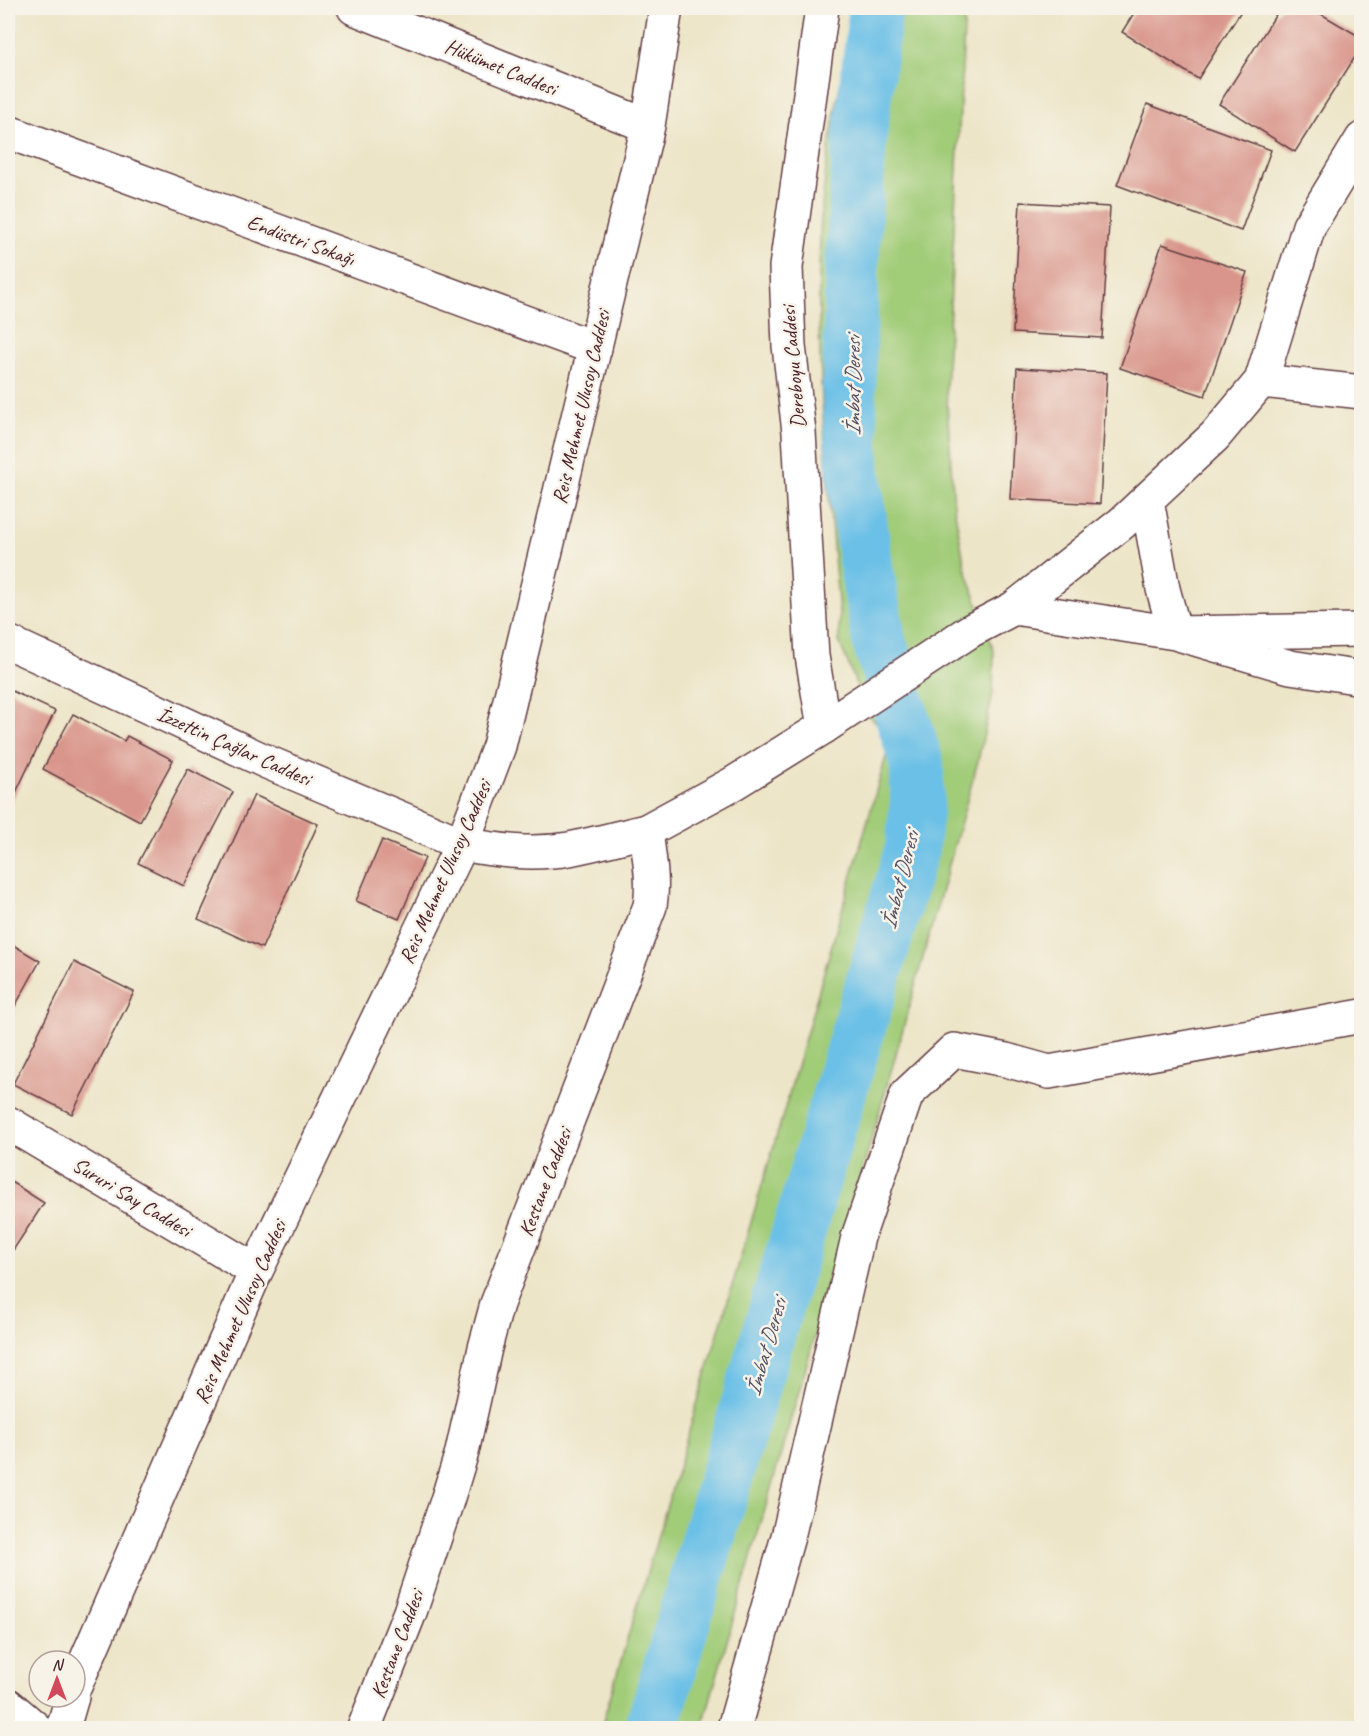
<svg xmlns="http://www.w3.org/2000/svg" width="1369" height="1736" viewBox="0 0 1369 1736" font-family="Caveat,sans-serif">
	<rect width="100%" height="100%" fill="#f7f3e8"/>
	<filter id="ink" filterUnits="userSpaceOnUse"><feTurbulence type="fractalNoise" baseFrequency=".0167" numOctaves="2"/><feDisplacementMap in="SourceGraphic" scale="12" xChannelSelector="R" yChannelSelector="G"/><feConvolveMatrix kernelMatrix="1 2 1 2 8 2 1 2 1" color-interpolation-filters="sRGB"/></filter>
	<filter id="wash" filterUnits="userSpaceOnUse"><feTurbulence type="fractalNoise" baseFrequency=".008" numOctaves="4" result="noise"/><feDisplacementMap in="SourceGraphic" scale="24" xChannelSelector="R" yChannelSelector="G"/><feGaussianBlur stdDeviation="1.35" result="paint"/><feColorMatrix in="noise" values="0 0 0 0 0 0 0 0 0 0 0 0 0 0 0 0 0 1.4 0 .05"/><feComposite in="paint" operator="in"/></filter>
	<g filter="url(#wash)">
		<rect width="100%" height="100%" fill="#ede5c8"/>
		<!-- green -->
		<path fill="#a1cc78" stroke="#767652" stroke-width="1.5" d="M854,8H965L946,389L954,507L965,567L994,651L993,693L978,761L892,1068L702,1728H601L787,1101L892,736L869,716L839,641V613C828,487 815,363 820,237C823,160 841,83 854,8Z"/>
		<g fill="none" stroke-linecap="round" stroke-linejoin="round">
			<!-- river -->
			<path stroke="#6bc0e7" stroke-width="54" d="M652,1728L912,848L917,802V764L879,641L866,566L853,465L849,390L852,265L860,136L876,8"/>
		</g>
		<g id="blocks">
			<!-- building -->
			<path fill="#d9958b" d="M1137,8H1243L1198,79L1122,32Z
				M1280,8H1311L1362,38V46L1295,152L1219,104Z
				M1147,104L1271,150L1241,231L1117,185Z
				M1020,202L1110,207L1102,338L1013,333Z
				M1162,244L1247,272L1205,396L1120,368Z
				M1017,368L1107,373L1100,504L1010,499Z
				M8,689L55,711L8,809Z
				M73,714L124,741L127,736L173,760L140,821L43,769Z
				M188,769L233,792L184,886L138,863Z
				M254,795L318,824L262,948L198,919Z
				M382,840L425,858L399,919L356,901Z
				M8,942L40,961L8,1019Z
				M74,962L134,992L72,1114L13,1084Z
				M8,1180L44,1203L8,1258Z"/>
		</g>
	</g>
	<g filter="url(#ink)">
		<use href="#blocks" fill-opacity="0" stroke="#623d43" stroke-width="1.5"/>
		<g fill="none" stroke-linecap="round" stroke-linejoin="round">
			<!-- minor casing -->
			<g stroke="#623d43" stroke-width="36">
				<path id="minor" d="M8,132L595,348
					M1261,381L1362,392
					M1147,500L1163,589L1175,633L1290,667L1362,678
					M1014,608L1175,633L1362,630
					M824,727L970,631L1014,608L1122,523L1215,436L1261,381L1309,226L1362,139
					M462,844C498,851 533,855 569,849C594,844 620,837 646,831
					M734,1728L789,1533L858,1237L907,1094L954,1050L1006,1060L1049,1072L1362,1016"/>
			</g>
			<!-- tertiary casing -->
			<g stroke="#623d43" stroke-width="36">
				<path id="tertiary" d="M354,8L648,126
					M8,642L267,762L462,844
					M8,1123L256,1271
					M75,1686L256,1271L462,844L499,746L648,126L666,8
					M8,1705L35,1728
					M63,1728L72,1697
					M364,1728L410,1612L446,1504L462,1452L485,1348L497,1304L650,906C654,881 649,856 646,831L734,783L824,727L812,656L799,432L789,346L786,267L822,8"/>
			</g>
			<!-- minor -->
			<use href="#minor" stroke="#fff" stroke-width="33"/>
			<!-- tertiary -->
			<use href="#tertiary" stroke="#fff" stroke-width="33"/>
		</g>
	</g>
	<g text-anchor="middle" stroke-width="5" stroke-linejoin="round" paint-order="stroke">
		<!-- street labels -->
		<g font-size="21" fill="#4a1f2b" stroke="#f7f3e8">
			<text transform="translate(501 67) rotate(22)" y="7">Hükümet Caddesi</text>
			<text transform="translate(301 240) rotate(20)" y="7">Endüstri Sokağı</text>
			<text transform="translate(793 367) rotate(-95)" y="7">Dereboyu Caddesi</text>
			<text transform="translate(581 407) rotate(-77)" y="7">Reis Mehmet Ulusoy Caddesi</text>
			<text transform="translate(234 746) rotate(24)" y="7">İzzettin Çağlar Caddesi</text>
			<text transform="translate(445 872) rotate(-66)" y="7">Reis Mehmet Ulusoy Caddesi</text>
			<text transform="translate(545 1182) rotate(-69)" y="7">Kestane Caddesi</text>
			<text transform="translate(132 1197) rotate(31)" y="7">Sururi Say Caddesi</text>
			<text transform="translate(240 1312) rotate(-66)" y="7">Reis Mehmet Ulusoy Caddesi</text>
			<text transform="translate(397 1644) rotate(-69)" y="7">Kestane Caddesi</text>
		</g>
		<!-- water labels -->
		<g font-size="22" font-style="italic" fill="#544f63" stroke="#f7f3e8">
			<text transform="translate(852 386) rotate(-90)" y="8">İmbat Deresi</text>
			<text transform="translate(899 880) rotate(-76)" y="8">İmbat Deresi</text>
			<text transform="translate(765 1347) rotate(-74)" y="8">İmbat Deresi</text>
		</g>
	</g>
	<!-- margin -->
	<rect width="1369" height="1736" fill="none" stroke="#f7f3e8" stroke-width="30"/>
	<!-- north arrow -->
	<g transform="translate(57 1679)"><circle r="28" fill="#f7f3e8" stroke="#b29e9c" stroke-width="1.5"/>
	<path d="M0-4.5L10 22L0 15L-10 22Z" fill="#d1495b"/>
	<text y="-9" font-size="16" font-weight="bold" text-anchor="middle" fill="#4a1f2b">N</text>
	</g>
</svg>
